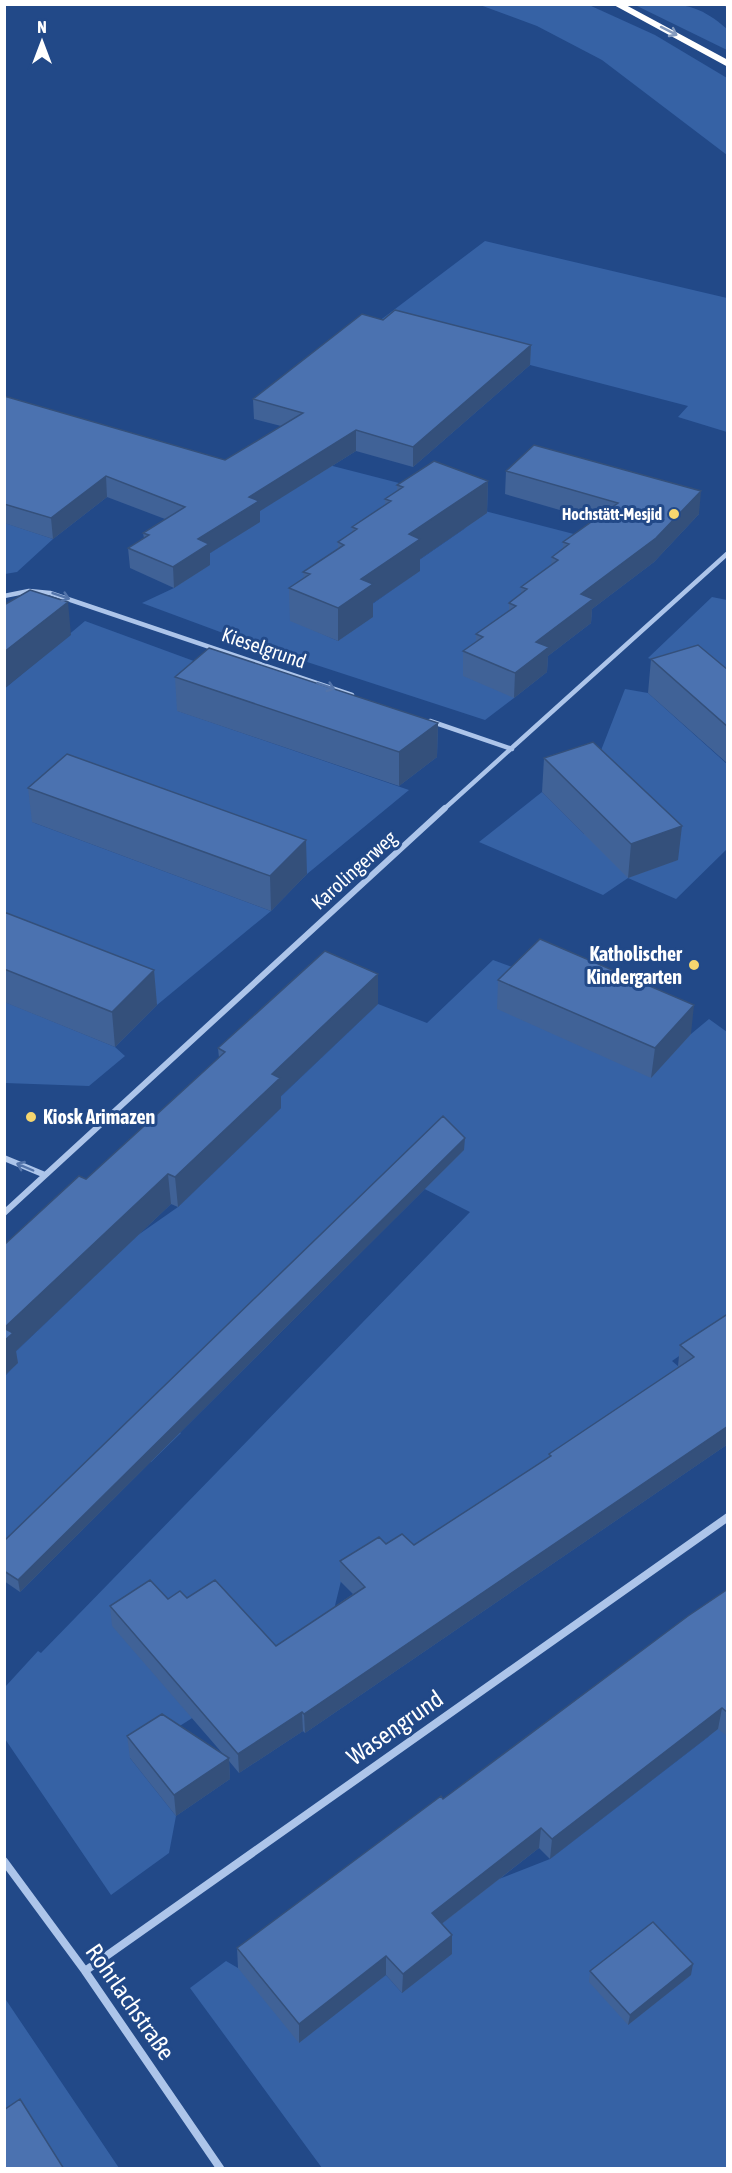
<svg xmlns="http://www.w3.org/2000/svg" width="732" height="2173" viewBox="0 0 732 2173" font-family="'Asap Condensed',sans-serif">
	<rect width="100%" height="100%" fill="#224988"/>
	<!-- green -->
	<path fill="#3662a5" d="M480,5H589L655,35L727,78V155L602,60L537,26Z
		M635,5C677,4 694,0 727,29V50Z
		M485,241L727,298V432L678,417L688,406L396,330L362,334Z
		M321,463L434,492L291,620L338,641L361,612L419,571L409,567L464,529L477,509L597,540L514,698L485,720L258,646L142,603L174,588L199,560L259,522L250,517L306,482Z
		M5,523L53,539L17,572L5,574Z
		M712,597L727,600V707L695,678L648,658Z
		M85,621L221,671L178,711L409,790L307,874L32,822L271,911L157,1005L5,945L4,689Z
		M625,689L648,693L727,764V849L676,899L628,878L603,895L479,842L542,792L584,834L591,776Z
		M493,960L691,1034L709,1019L727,1032V1334L695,1345L672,1361L699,1384L521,1494L341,1581L329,1630L130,1758L176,1816L169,1853L111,1895L5,1739V1687L38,1651L41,1653L470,1212L395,1174L150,1414L181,1433L151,1462L119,1443L5,1555V1376L17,1363L9,1358L138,1235L178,1207L281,1108L273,1104L378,1004L427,1023Z
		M5,1002L115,1047L125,1056L89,1086L5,1083Z
		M727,1716V2168H322L190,1988L226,1961L238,1968L386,1975L402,1993L431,1932L499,1879L550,1859L708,1737Z
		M4,1997L119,2168H53L5,2140Z"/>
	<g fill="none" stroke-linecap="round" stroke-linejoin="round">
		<!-- street-far2 -->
		<path stroke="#adc5ea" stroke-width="4.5" d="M4,596L29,591L50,593L352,695
			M430,721L512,749
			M443,810L728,553"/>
		<!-- street-far1 -->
		<path stroke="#adc5ea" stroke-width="6" d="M4,1158L45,1175
			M4,1213L445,808"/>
		<!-- street -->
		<path stroke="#adc5ea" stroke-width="8" d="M4,1861L85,1971L220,2168
			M85,1971L728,1517"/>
		<!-- highway -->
		<path fill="#fff" fill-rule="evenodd" d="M612,4H624L728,60V67Z
			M723,4H728V8Z"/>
	</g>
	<!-- wall -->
	<path fill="#406297" d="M383,320L531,345L530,365L413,467L356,451L260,511V522L210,553V565L174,588L130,568L128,548L144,538L143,533L165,519L107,497L53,539L4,523V396L225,460L281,426L254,419L253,399Z
		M506,471L699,514L654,562L592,609L591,623L548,656L547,672L514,698L463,676V651L476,642V634L509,611V603L521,594V587L551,565L552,557L563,549V542L594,520L505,494Z
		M488,481L487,513L420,559V571L373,603V617L338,641L290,621L289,588L304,578L303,572L338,549V542L352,533V527L385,505V499L397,491V485Z
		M651,659L728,670V764L648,693Z
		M175,677L438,723L437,757L399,786L177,711Z
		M544,758L678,860L628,878L542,792Z
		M28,788L307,874L271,911L32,822Z
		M4,912L154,970L157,1005L115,1047L4,1002Z
		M378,974V1004L281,1096V1108L178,1207L171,1204L16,1351L18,1363L4,1376V1245L86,1179L219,1058L218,1048Z
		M498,980L691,1034L651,1078L497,1009Z
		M464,1150L20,1592L4,1581V1541L119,1431Z
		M728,1316V1444L305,1733L303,1731L239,1773L229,1761L230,1779L176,1816L130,1758L127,1736L223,1754L112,1626L110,1606L168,1599L187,1598L276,1646L353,1594L340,1581V1561L386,1544L414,1545L549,1457V1454L679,1367L678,1366L680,1345Z
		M728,1589V1737L718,1729L550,1859L539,1848L442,1924L452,1954L402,1993L386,1975L299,2043L238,1968L237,1948L443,1799Z
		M590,1971L691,1975L628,2025L589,1982Z"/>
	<!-- shaded-wall -->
	<path fill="#34507b" d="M531,345L530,365L413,467V447Z
		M356,430V451L260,511V522L210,553V565L174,588L173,567L198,539L249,497Z
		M106,476L107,497L53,539L51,518Z
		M488,481L487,513L420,559V571L373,603V617L338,641V608L361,579L409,534Z
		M701,491L699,514L654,562L592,609L591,623L548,656L547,672L514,698L515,673L536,642L581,594Z
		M68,602L71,635L4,689V652Z
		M438,723L437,757L399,786V752Z
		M682,826L678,860L628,878L631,844Z
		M306,840L307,874L271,911L270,876Z
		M154,970L157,1005L115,1047L112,1012Z
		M378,974V1004L281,1096V1108L178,1207L175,1177L272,1074Z
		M694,1005L691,1034L651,1078L655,1048Z
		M465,1138L464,1150L20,1592L18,1580Z
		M168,1174L171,1204L16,1351L18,1363L4,1376V1328Z
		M728,1426V1444L305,1733L304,1714Z
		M722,1708L718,1729L550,1859L552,1839Z
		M302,1712L303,1731L239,1773L238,1754Z
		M229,1758L230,1779L176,1816L174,1795Z
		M541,1828L539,1848L431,1932L432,1913Z
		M452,1935V1954L402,1993L403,1974Z
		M386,1956V1975L299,2043V2024Z
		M693,1964L691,1975L628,2025L630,2015Z"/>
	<!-- building -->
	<path fill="#4b72b0" stroke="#34507b" stroke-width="1.5" d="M395,310L531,345L413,447L356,430L249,497L259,501L198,539L209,544L173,567L128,548L149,535L143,533L185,507L106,476L51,518L4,504V396L225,460L303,413L253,399L362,314L383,320Z
		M534,445L701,491L656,538L581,594L593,599L536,642L549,647L515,673L463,651L483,637L476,634L516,606L509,603L527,589L521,587L558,560L552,557L569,544L563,542L618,503L506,471Z
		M434,461L488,481L409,534L420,539L361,579L373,584L338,608L289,588L310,574L303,572L344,545L338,542L357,529L352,527L391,501L385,499L403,487L397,485Z
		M30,590L68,602L4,652V605Z
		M698,645L728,670V727L651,659Z
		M209,648L438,723L399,752L175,677Z
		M593,742L682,826L631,844L544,758Z
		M67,754L306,840L270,876L28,788Z
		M4,912L154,970L112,1012L4,969Z
		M540,939L694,1005L655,1048L498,980Z
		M325,951L378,974L272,1074L280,1078L175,1177L168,1174L4,1328V1245L79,1176L86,1179L225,1052L218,1048Z
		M443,1116L465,1138L18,1580L4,1571V1541Z
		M726,1315L728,1316V1426L304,1714L302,1712L238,1754L110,1606L150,1580L168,1599L180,1591L187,1598L215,1580L276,1646L365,1587L340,1561L379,1537L386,1544L402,1534L414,1545L551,1456L549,1454L694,1357L680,1345Z
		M4,1328L13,1333L4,1341Z
		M728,1589V1713L722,1708L552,1839L541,1828L432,1913L452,1935L403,1974L386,1956L299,2024L237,1948L441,1796L443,1799L688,1616Z
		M162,1714L229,1758L174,1795L127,1736Z
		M653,1922L693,1964L630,2015L590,1971Z
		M20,2099L64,2169H4V2110Z"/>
	<!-- one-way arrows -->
	<defs><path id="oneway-shaft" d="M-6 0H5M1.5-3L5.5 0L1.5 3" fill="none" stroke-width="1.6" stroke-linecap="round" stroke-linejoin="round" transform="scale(1.5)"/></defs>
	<use stroke="#859bbe" href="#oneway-shaft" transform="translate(669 31) rotate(27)"/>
	<g stroke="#5374aa">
		<use href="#oneway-shaft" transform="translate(61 596) rotate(19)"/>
		<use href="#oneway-shaft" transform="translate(326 686) rotate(19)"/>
		<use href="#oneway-shaft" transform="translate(25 1167) rotate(-157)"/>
	</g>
	<!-- markers -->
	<g fill="#f6d66f" stroke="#224988" stroke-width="2">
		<circle cx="674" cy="514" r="6"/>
		<circle cx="694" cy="965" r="6"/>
		<circle cx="31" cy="1117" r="6"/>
	</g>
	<g text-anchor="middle" stroke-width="6" stroke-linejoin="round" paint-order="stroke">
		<!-- far-poi labels -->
		<g font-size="16" font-weight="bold" fill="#fff" stroke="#224988" text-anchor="end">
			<text x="662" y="520">Hochstätt-Mesjid</text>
		</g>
		<!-- street labels -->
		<g font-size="20" fill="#fff" stroke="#224988">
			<text transform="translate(264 648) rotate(19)" y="7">Kieselgrund</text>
			<text transform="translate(354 870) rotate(-42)" y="7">Karolingerweg</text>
		</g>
		<!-- poi labels -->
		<g font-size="20" font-weight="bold" fill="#fff" stroke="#224988" text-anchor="end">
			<text x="682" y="961">Katholischer<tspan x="682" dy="23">Kindergarten</tspan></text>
			<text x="43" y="1124" text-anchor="start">Kiosk Arimazen</text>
		</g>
		<!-- near-street labels -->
		<g font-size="24" fill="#fff" stroke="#224988">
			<text transform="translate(395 1728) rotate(-35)" y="8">Wasengrund</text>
			<text transform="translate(130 2002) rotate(55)" y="8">Rohrlachstraße</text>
		</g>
	</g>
	<!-- border -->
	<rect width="732" height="2173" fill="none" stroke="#ffffff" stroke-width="12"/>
	<!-- north arrow -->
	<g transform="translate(42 42)" stroke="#224988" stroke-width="4.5" paint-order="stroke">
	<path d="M0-4.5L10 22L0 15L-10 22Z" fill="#ffffff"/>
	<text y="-9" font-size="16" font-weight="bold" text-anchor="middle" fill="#ffffff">N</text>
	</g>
</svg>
